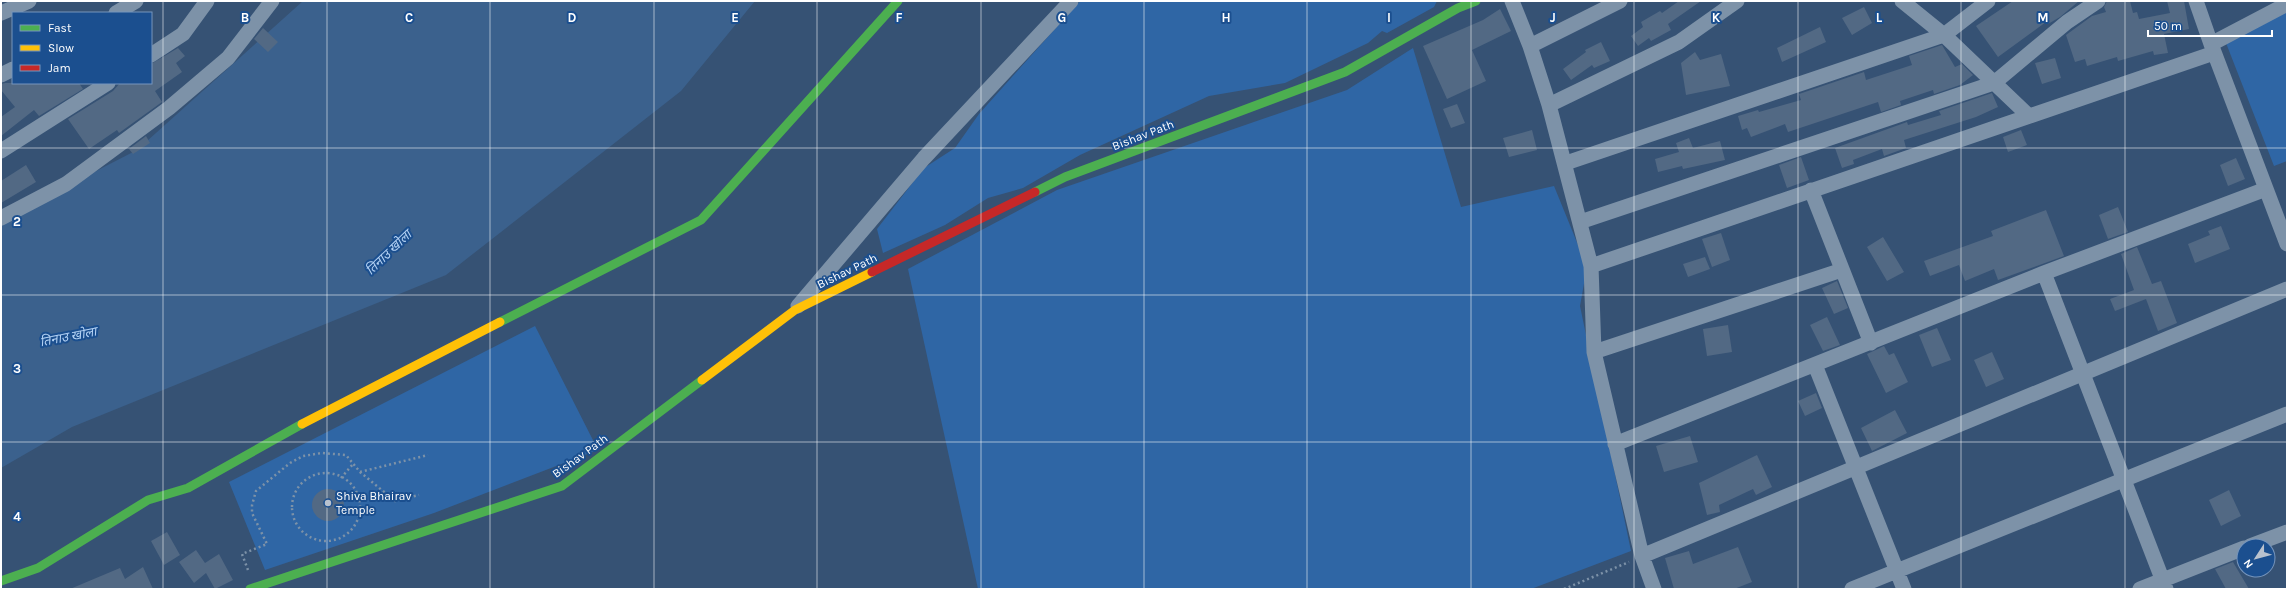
<svg xmlns="http://www.w3.org/2000/svg" width="2288" height="590" viewBox="0 0 2288 590" font-family="Karla,'Noto Sans Devanagari',sans-serif">
	<rect width="100%" height="100%" fill="#365274"/>
	<!-- green -->
	<path fill="#2f66a5" d="M1080,1H1437L1434,7L1387,33L1382,31L1368,43L1285,83L1209,96L1080,155L1023,188L988,198L945,225L883,253L877,229L924,168L955,148L979,114Z
		M2287,11V161L2274,166L2226,43Z
		M1413,48L1461,207L1554,186L1587,267L1580,306L1631,551L1531,589H978L908,269L1057,190L1347,90Z
		M535,326L598,450L434,513L265,570L229,482Z"/>
	<!-- water -->
	<path fill="#3b618d" d="M303,1H755L681,91L446,275L72,427L1,468V220L137,150Z"/>
	<!-- building -->
	<path fill="#526984" d="M1679,1H1701L1668,24L1671,30L1651,41L1649,38L1638,46L1631,36L1643,27L1641,22L1660,11L1662,13Z
		M2013,1H2079L2060,17L2048,24L2046,22L1998,57L1976,26Z
		M2107,1H2130L2133,13L2137,12L2139,19L2170,13L2167,1H2184L2189,29L2164,34L2168,53L2154,55L2153,51L2118,61L2117,57L2087,66L2085,59L2075,62L2066,35L2092,16L2106,12L2104,7Z
		M1864,7L1872,23L1852,35L1842,18Z
		M1500,9L1511,31L1472,50L1486,81L1447,99L1423,46L1483,20Z
		M1820,27L1826,42L1782,62L1777,48Z
		M263,28L278,42L268,52L254,39Z
		M1601,42L1610,61L1594,68L1592,65L1571,80L1563,69L1586,52L1585,50Z
		M1942,45L1955,67L1962,64L1973,75L1960,85L1934,94L1933,90L1900,101L1901,105L1881,112L1878,102L1788,132L1785,124L1751,137L1747,128L1742,130L1738,116L1758,110L1759,112L1801,100L1799,94L1864,72L1866,80L1912,65L1909,56Z
		M178,48L185,56L176,63L182,72L155,91L162,102L119,133L117,130L89,149L68,119L113,91L120,83H151V64Z
		M1695,52L1700,60L1721,54L1730,86L1686,95L1681,63Z
		M2055,58L2061,78L2042,84L2035,63Z
		M5,83H79L83,89L39,116L34,110L1,136V117L15,107L1,90V84Z
		M1992,93L1998,107L1976,117L1904,140L1906,148L1884,156L1882,149L1853,160L1854,164L1842,168L1835,148L1907,122L1908,125L1941,115L1939,111Z
		M1457,104L1465,123L1451,128L1443,109Z
		M1532,130L1537,150L1509,157L1503,138Z
		M2021,130L2027,145L2008,152L2003,137Z
		M146,136L150,143L133,154L129,149Z
		M1689,138L1693,148L1720,141L1725,160L1683,169L1682,166L1658,172L1655,159L1679,152L1676,143Z
		M1801,157L1809,180L1787,188L1779,165Z
		M2236,158L2245,179L2228,186L2220,165Z
		M26,165L36,182L1,203V181Z
		M2118,207L2128,232L2108,239L2099,215Z
		M2046,210L2064,256L1998,280L1994,269L1965,281L1959,265L1930,276L1924,261L1993,236L1991,231Z
		M2221,226L2230,249L2195,263L2188,244L2210,235L2208,231Z
		M1721,233L1730,260L1712,267L1702,239Z
		M1883,237L1904,272L1887,281L1867,247Z
		M2137,247L2152,284L2161,281L2177,323L2158,331L2146,299L2115,311L2110,299L2134,290L2121,254Z
		M1705,257L1710,269L1688,277L1683,264Z
		M1837,281L1848,308L1834,314L1822,288Z
		M1827,317L1840,345L1823,351L1810,325Z
		M1728,325L1732,352L1707,356L1703,329Z
		M1937,328L1951,360L1932,367L1919,335Z
		M1884,346L1889,355L1894,353L1908,382L1886,393L1867,354Z
		M1992,352L2004,379L1986,387L1974,360Z
		M1816,393L1822,408L1805,416L1798,401Z
		M1895,410L1907,433L1872,451L1861,428Z
		M1690,436L1698,462L1664,472L1656,446Z
		M1757,455L1772,487L1756,495L1753,489L1719,505L1720,512L1707,515L1699,483Z
		M312 505a16 16 0 1 1 32 0a16 16 0 1 1-32 0Z
		M2229,490L2241,516L2221,526L2209,500Z
		M167,532L180,555L164,565L151,541Z
		M1738,547L1752,582L1734,589H1674L1665,558L1689,551L1693,564Z
		M196,550L205,563L219,554L233,580L215,589L206,573L194,583L179,562Z
		M2233,562L2249,589H2226L2215,569Z
		M143,567L153,589H70L120,568L125,579Z"/>
	<g fill="none" stroke-linecap="round" stroke-linejoin="round">
		<!-- path -->
		<path stroke="#7d92a8" stroke-width="2.5" stroke-dasharray="2 3" stroke-linecap="butt" d="M360,472L428,455
			M292 507a34 34 0 1 1 68 0a34 34 0 1 1-68 0Z
			M341,478L353,464
			M248,570L242,554L267,544L252,513V505L256,491L290,463L303,456L322,453L346,455L360,472L395,501L419,495
			M1564,589L1629,562"/>
		<!-- street -->
		<path stroke="#7d92a8" stroke-width="15" d="M1512,1L1530,46L1549,105L1591,266L1594,352L1642,556L1654,589
			M1902,1L1944,35L2029,116
			M2196,1L2211,44L2287,244
			M1,13L29,1
			M116,13L136,1
			M2211,44L2287,4
			M1530,46L1620,1
			M151,55L183,34L207,1
			M1,75L13,69
			M1549,105L1679,42L1737,1
			M1,151L108,83
			M1566,163L1944,35L1988,1
			M1811,190L1871,343
			M1,218L66,184L169,108L228,58L272,1
			M1580,222L1994,83L2067,22L2098,1
			M1591,266L2214,53
			M2044,273L2166,589
			M798,306L924,158L1071,1
			M1594,352L1842,270
			M1815,365L1904,589
			M1615,444L2044,273L2266,189
			M2250,546L2287,532
			M1642,556L2287,289
			M1852,589L2287,414
			M2140,589L2244,548"/>
		<!-- fast -->
		<path stroke="#4caf50" stroke-width="9" d="M1035,192L1065,177L1345,72L1458,8L1476,1
			M500,322L701,220L898,1
			M1,581L38,568L148,500L188,488L302,424
			M250,589L562,486L702,380"/>
		<!-- slow -->
		<path stroke="#ffc107" stroke-width="9" d="M702,380L795,310L872,272
			M302,424L500,322"/>
		<!-- jam -->
		<path stroke="#c62828" stroke-width="9" d="M872,272L1035,192"/>
	</g>
	<!-- grid -->
	<path fill="none" stroke="#fff" stroke-width="1" stroke-opacity="0.55" d="M163,1V589M327,1V589M490,1V589M654,1V589M817,1V589M981,1V589M1144,1V589M1307,1V589M1471,1V589M1634,1V589M1798,1V589M1961,1V589M2125,1V589M1,148H2287M1,295H2287M1,442H2287"/>
	<!-- markers -->
	<circle fill="#b9c2ce" stroke="#1b4f8f" stroke-width="1.5" cx="328" cy="503" r="4"/>
	<g text-anchor="middle" stroke-width="4" stroke-linejoin="round" paint-order="stroke">
		<!-- street labels -->
		<g font-size="12" fill="#fff" stroke="#1b4f8f">
			<text transform="translate(1143 135) rotate(-21)" y="4">Bishav Path</text>
			<text transform="translate(847 271) rotate(-26)" y="4">Bishav Path</text>
			<text transform="translate(580 456) rotate(-36)" y="4">Bishav Path</text>
		</g>
		<!-- poi labels -->
		<g font-size="12" fill="#fff" stroke="#1b4f8f" text-anchor="start">
			<text x="336" y="500">Shiva Bhairav<tspan x="336" dy="14">Temple</tspan></text>
		</g>
		<!-- water labels -->
		<g font-size="13" font-style="italic" fill="#b5d3f5" stroke="#1b4f8f">
			<text transform="translate(388 252) rotate(-44)" y="5">तिनाउ खोला</text>
			<text transform="translate(68 336) rotate(-11)" y="5">तिनाउ खोला</text>
		</g>
	</g>
	<g font-size="13" text-anchor="middle" font-weight="bold" fill="#fff" stroke="#1b4f8f" stroke-width="4" stroke-linejoin="round" paint-order="stroke">
		<text x="245" y="22">B</text>
		<text x="409" y="22">C</text>
		<text x="572" y="22">D</text>
		<text x="735" y="22">E</text>
		<text x="899" y="22">F</text>
		<text x="1062" y="22">G</text>
		<text x="1226" y="22">H</text>
		<text x="1389" y="22">I</text>
		<text x="1553" y="22">J</text>
		<text x="1716" y="22">K</text>
		<text x="1879" y="22">L</text>
		<text x="2043" y="22">M</text>
		<text x="17" y="226">2</text>
		<text x="17" y="373">3</text>
		<text x="17" y="521">4</text>
	</g>
	<!-- border -->
	<rect width="2288" height="590" fill="none" stroke="#ffffff" stroke-width="4"/>
	<!-- legend -->
	<rect x="12" y="12" width="140" height="72" fill="#1b4f8f" stroke="#7695bc"/>
	<rect x="20" y="25" width="20" height="6" fill="#4caf50" stroke="#7695bc"/>
	<text x="48" y="32" font-size="12" fill="#ffffff">Fast</text>
	<rect x="20" y="45" width="20" height="6" fill="#ffc107" stroke="#7695bc"/>
	<text x="48" y="52" font-size="12" fill="#ffffff">Slow</text>
	<rect x="20" y="65" width="20" height="6" fill="#c62828" stroke="#7695bc"/>
	<text x="48" y="72" font-size="12" fill="#ffffff">Jam</text>
	<!-- north arrow -->
	<g transform="translate(2256 558) rotate(234)"><circle r="19" fill="#1b4f8f" stroke="#7695bc"/>
	<path d="M0-3L7 15L0 10L-7 15Z" fill="#b9c2ce"/>
	<text y="-6" font-size="11" font-weight="bold" text-anchor="middle" fill="#ffffff">N</text>
	</g>
	<!-- scale -->
	<path d="M2148 30v6h124v-6" fill="none" stroke="#ffffff" stroke-width="2"/>
	<text x="2154" y="30" font-size="12" fill="#ffffff" stroke="#1b4f8f" stroke-width="3" paint-order="stroke">50 m</text>
</svg>
